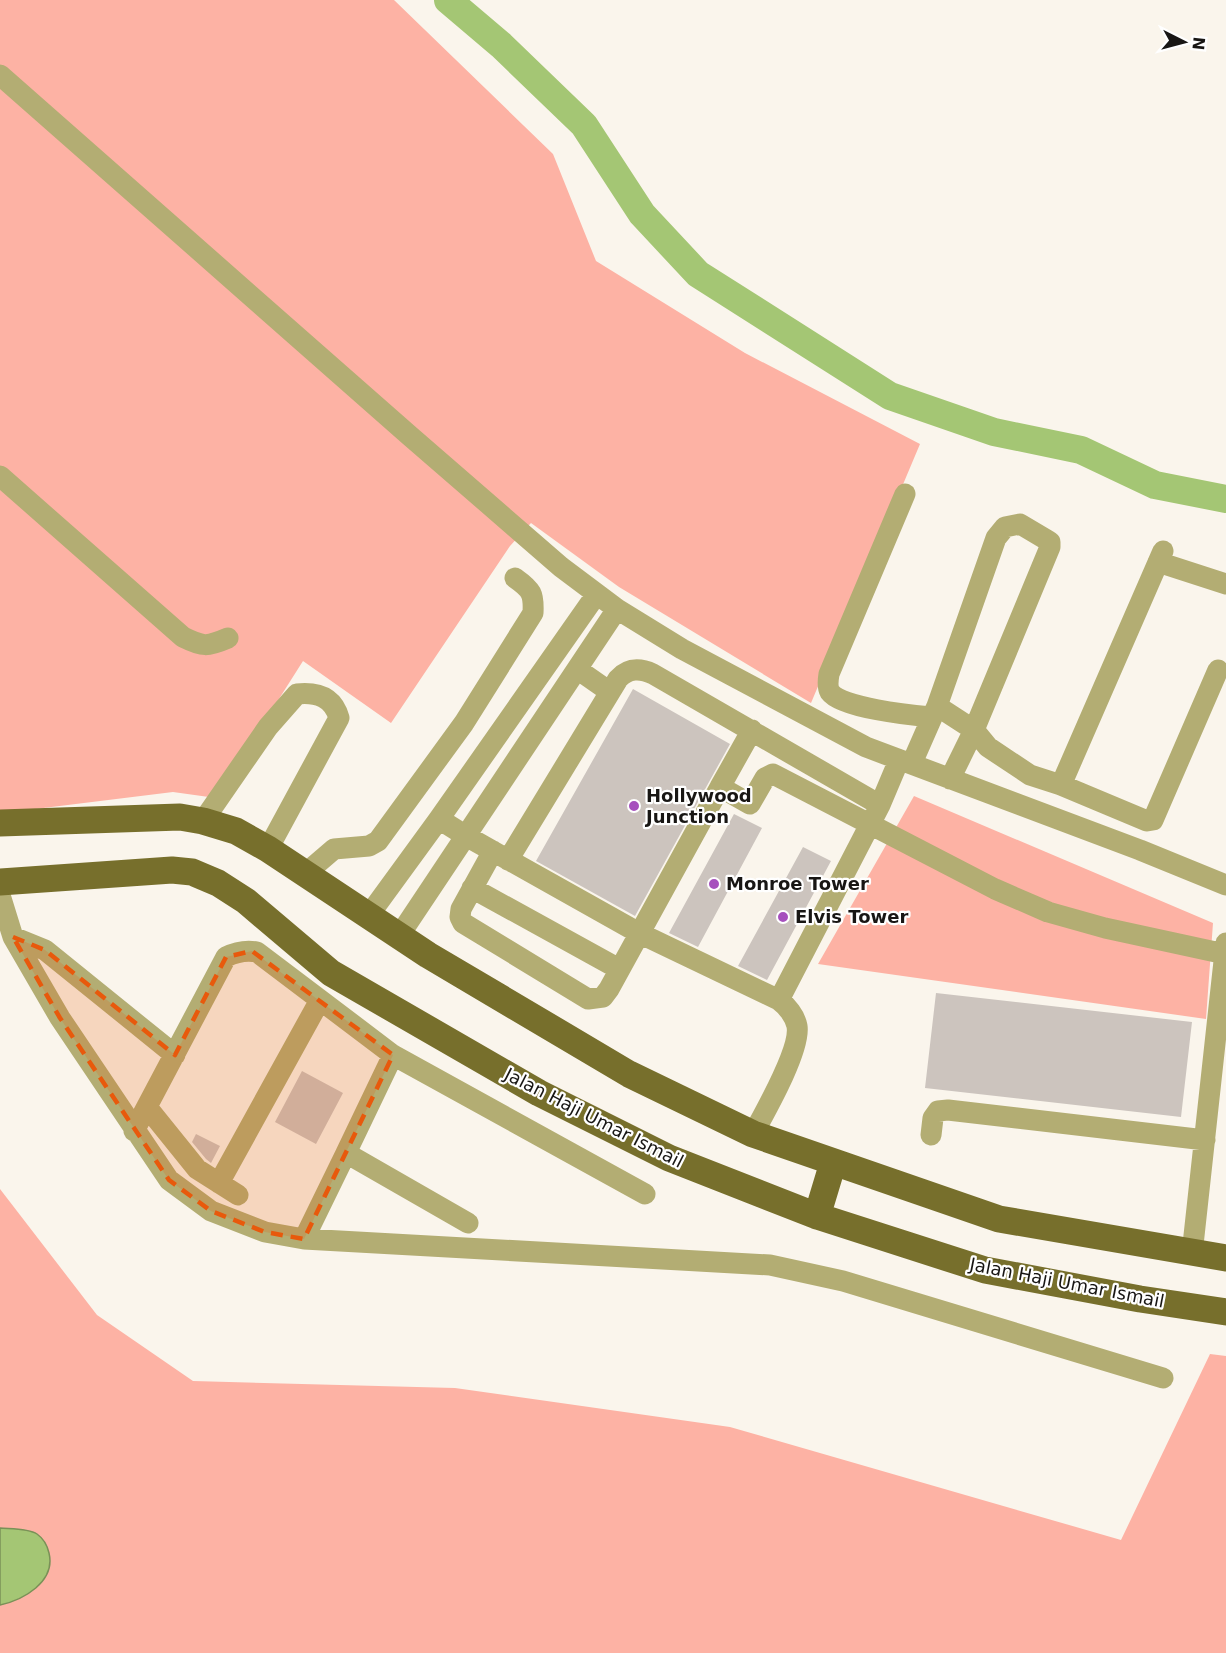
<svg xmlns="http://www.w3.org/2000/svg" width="1226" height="1653" viewBox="0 0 1226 1653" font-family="'DejaVu Sans',sans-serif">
	<rect width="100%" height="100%" fill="#faf5ec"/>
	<!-- green -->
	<path fill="#fdb2a4" d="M0,0H394L553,154L596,261L745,353L920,444L811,703L619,587L531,523L510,546L391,723L303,661L216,798L173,792L11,812L0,810Z
		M914,796L1213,923L1206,1019L818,964Z
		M0,1189L97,1315L193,1381L455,1388L730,1427L1121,1540L1210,1354L1226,1356V1653H0Z"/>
	<!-- water -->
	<path fill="#a4c674" stroke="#7a9157" stroke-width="1.5" d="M0,1528C10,1529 28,1528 37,1534C44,1539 47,1544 49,1553C56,1582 23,1600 0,1605Z"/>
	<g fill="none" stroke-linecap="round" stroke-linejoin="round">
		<!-- river -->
		<path stroke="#a4c674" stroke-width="28" d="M448,0L501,45L584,125L642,214L698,274L890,396L994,432L1081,450L1155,485L1226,499"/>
	</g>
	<!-- building -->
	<path fill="#ccc4be" d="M633,689L730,744L635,916L536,861Z
		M734,814L762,828L698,947L669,933Z
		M803,847L831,861L767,980L738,966Z
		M936,993L1192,1022L1181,1117L925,1088Z
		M302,1071L343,1093L316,1144L275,1122Z
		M196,1134L220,1146L211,1163L206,1159L192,1142Z"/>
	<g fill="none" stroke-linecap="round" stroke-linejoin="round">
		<!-- minor -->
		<path stroke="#b3ad73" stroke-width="21" d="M0,75L410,436L561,567L617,609L682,649L866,747L1140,850L1226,885
			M0,476L183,637C203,647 207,647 228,638
			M905,494L829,674C828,680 827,687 830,692C841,708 911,715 931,717
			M1158,562L1226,584
			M577,669L610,692
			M937,706L974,730L988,747L1030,775L1061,785L1147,821L1153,820L1218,670
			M912,763L937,706L996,538L1005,527L1020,524L1047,540L1050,542V547L974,730L950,779
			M1061,785L1163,551
			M720,787L752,730
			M439,819L466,836L639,933L779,1000C787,1006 795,1016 797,1026C801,1049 765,1112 753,1134
			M203,821L268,727L297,694C317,692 333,697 339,718L268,849
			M493,851L461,909L460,917L463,923L588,999L603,997L609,989L720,787L750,804L765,778L773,774L995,889L1048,912L1105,928L1225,954
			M508,860L618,679C628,668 640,668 653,674L880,805
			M306,873L334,849L369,846L378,841L464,723L533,613C534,594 532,590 515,578
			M472,888L619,969
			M0,895L13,937L60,1018L169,1180L211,1211L265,1232L304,1239L770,1265L843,1281L1163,1378
			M369,915L439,819L596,595
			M399,936L617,609
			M13,937L45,950L175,1055
			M779,1000L880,805L899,760
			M393,1055L346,1153L468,1223
			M147,1107L197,1169L238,1195
			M134,1131L226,957C236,952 246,950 257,952L393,1055L645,1194
			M931,1135L933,1118L938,1111L948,1110L1205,1140
			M219,1183L320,1000
			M304,1239L346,1153
			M1192,1254L1226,943"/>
		<!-- major -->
		<path stroke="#776f2c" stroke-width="27" d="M0,823L180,817L203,821L236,831L268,849L428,955L629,1074L753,1134L999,1219L1226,1258
			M0,882L172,870L192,872L218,883L246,901L331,973L539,1093L669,1158L817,1216L985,1270L1140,1299L1226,1312
			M817,1216L833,1163"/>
	</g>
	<!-- marked area -->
	<path fill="#e8590c" fill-opacity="0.2" stroke="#e8590c" stroke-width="4.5" stroke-dasharray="12 8" stroke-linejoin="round" d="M13,937L45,950L175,1055L226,957L252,951L393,1055L304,1239L265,1232L211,1211L169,1180L60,1018Z"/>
	<!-- markers -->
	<g fill="#a650bd" stroke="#fff" stroke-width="2">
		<circle cx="634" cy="806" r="6"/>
		<circle cx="714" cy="884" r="6"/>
		<circle cx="783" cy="917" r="6"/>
	</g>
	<g text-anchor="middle" stroke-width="4.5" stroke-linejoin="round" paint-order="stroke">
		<!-- poi labels -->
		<g font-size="18" font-weight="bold" fill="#181614" stroke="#fff" text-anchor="start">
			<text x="646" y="802">Hollywood<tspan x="646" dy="21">Junction</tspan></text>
			<text x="726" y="890">Monroe Tower</text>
			<text x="795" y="923">Elvis Tower</text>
		</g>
		<!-- street labels -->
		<g font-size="18" fill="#181614" stroke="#fff">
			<text transform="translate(594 1118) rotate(27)" y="6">Jalan Haji Umar Ismail</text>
			<text transform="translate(1067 1283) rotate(11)" y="6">Jalan Haji Umar Ismail</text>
		</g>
	</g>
	<!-- north arrow -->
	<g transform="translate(1184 42) rotate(96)" stroke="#ffffff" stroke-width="4.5" paint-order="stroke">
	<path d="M0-4.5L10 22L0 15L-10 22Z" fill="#181614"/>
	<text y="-9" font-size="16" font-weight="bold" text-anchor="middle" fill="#181614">N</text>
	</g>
</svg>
